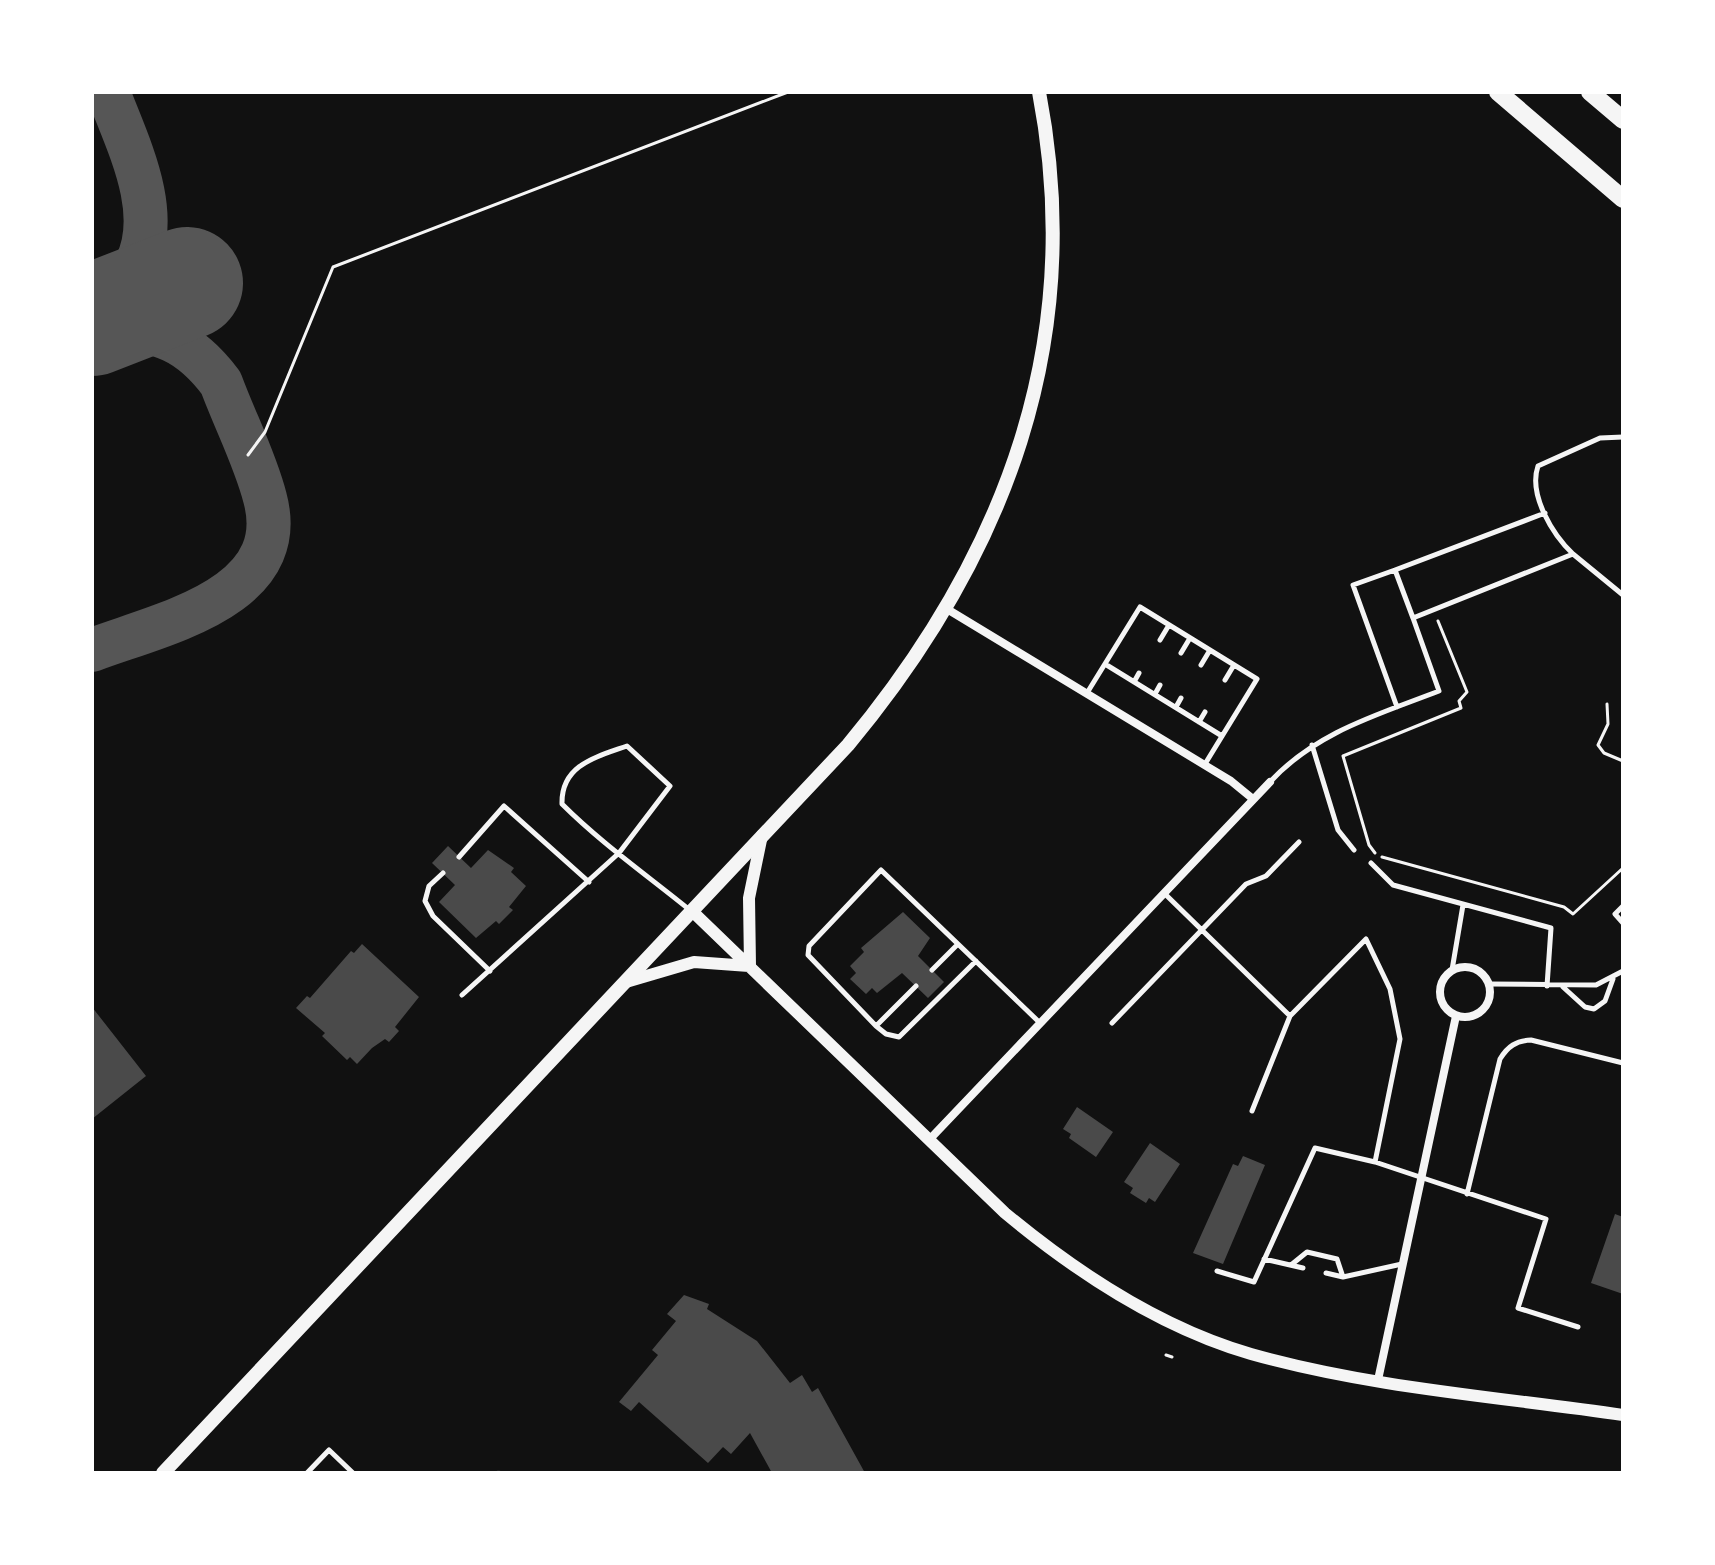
<svg xmlns="http://www.w3.org/2000/svg" width="1715" height="1565" viewBox="0 0 1715 1565" font-family="Georgia,serif">
	<rect width="100%" height="100%" fill="#111"/>
	<g fill="none" stroke-linecap="round" stroke-linejoin="round">
		<!-- stream -->
		<path stroke="#333" stroke-width="5" d="M498,1473H499"/>
		<!-- taxiway -->
		<path stroke="#565656" stroke-width="44" d="M92,317C106,301 127,283 136,265C163,211 127,143 108,92
			M92,322C152,333 182,331 221,383C235,421 255,459 265,498C292,598 160,624 92,650"/>
		<!-- runway -->
		<path stroke="#565656" stroke-width="112" d="M92,320L187,283"/>
	</g>
	<!-- building -->
	<path fill="#4a4a4a" d="M448,846L471,868L488,850L514,868L511,872L526,886L509,907L513,910L499,924L496,921L476,938L439,902L455,885L432,863Z
		M903,912L930,938L918,956L944,982L928,998L902,973L877,993L872,988L866,994L850,979L856,973L850,966L864,952L861,948Z
		M362,944L419,997L395,1027L399,1031L389,1042L385,1039L372,1048L357,1064L350,1057L347,1060L322,1036L325,1033L296,1008L307,996L310,998L351,951L354,953Z
		M92,1007L146,1076L92,1119Z
		M1077,1107L1113,1132L1096,1157L1069,1138L1071,1134L1063,1129Z
		M1150,1143L1180,1164L1155,1202L1149,1198L1146,1203L1130,1193L1133,1188L1124,1182Z
		M1243,1156L1265,1165L1223,1264L1193,1253L1233,1164L1238,1166Z
		M1615,1214L1623,1217V1294L1591,1283Z
		M684,1295L709,1304L707,1309L757,1341L790,1383L802,1375L812,1392L818,1388L865,1473H772L750,1433L731,1454L723,1447L708,1463L639,1402L631,1411L619,1402L658,1355L652,1350L676,1321L667,1314Z"/>
	<g fill="none" stroke-linecap="round" stroke-linejoin="round">
		<!-- path -->
		<path stroke="#f5f5f5" stroke-width="3" d="M248,455L265,432L333,267L788,92
			M1607,704L1608,724L1598,745L1604,753L1623,761
			M1375,853L1369,845L1343,756L1461,708L1459,701L1467,692L1438,621
			M1382,857L1564,907L1573,914L1623,868
			M1166,1355L1172,1357"/>
		<!-- service -->
		<path stroke="#f5f5f5" stroke-width="5" d="M1573,554L1623,595
			M1395,570L1353,585L1397,707
			M1413,618L1395,570L1545,513
			M1160,640L1169,625
			M1181,653L1190,638
			M1105,664L1222,736
			M1201,665L1210,650
			M1225,680L1234,665
			M1134,682L1139,673
			M1087,693L1140,607L1257,679L1205,764
			M1155,694L1160,685
			M1176,707L1181,698
			M1199,722L1205,712
			M1312,745L1338,830L1354,850
			M1270,782C1316,732 1377,715 1439,691L1413,618L1573,554C1553,535 1528,495 1538,466L1600,438L1623,437
			M459,857L504,806L589,882
			M1371,863L1393,885L1551,928L1547,986
			M443,873L429,886L425,901L433,916L490,971
			M1164,893L1290,1016L1252,1111
			M1623,906L1615,914L1623,923
			M976,961L899,1037L886,1034L876,1026L808,955L809,946L881,870L1039,1022
			M932,970L957,945
			M1452,970L1463,905
			M1489,984L1596,985L1623,971
			M1563,987L1585,1007L1594,1009L1605,1001L1613,979
			M462,995L619,853L670,786L627,746C596,757 561,765 562,804C601,843 648,876 691,911
			M1290,1016L1366,939L1390,989L1400,1039L1375,1162
			M1112,1023L1246,884L1266,876L1299,842
			M876,1026L916,986
			M1467,1194L1500,1059C1508,1046 1516,1041 1531,1040L1623,1063
			M1264,1259L1303,1268
			M1291,1265L1307,1252L1337,1259L1343,1277
			M1217,1271L1254,1282L1315,1148L1375,1162L1546,1219L1518,1308L1578,1327
			M1326,1273L1343,1277L1402,1264
			M307,1473L329,1450L353,1473"/>
		<!-- minor -->
		<path stroke="#f5f5f5" stroke-width="8" d="M947,609L1231,781L1253,799
			M1440 992a25 25 0 1 1 50 0a25 25 0 1 1-50 0Z
			M929,1140L1270,782
			M1378,1380L1456,1016"/>
		<!-- tertiary -->
		<path stroke="#f5f5f5" stroke-width="12" d="M692,911L1005,1213C1076,1272 1161,1328 1251,1354C1372,1388 1500,1397 1623,1415
			M750,966L749,898L762,835
			M626,982L694,962L749,966"/>
		<!-- secondary -->
		<path stroke="#f5f5f5" stroke-width="14" d="M163,1473L848,745C1006,555 1087,341 1039,92"/>
		<!-- motorway -->
		<path stroke="#f5f5f5" stroke-width="18" d="M1498,92L1623,199
			M1590,92L1623,120"/>
	</g>
	<!-- border -->
	<rect width="1715" height="1565" fill="none" stroke="#ffffff" stroke-width="188"/>
</svg>
